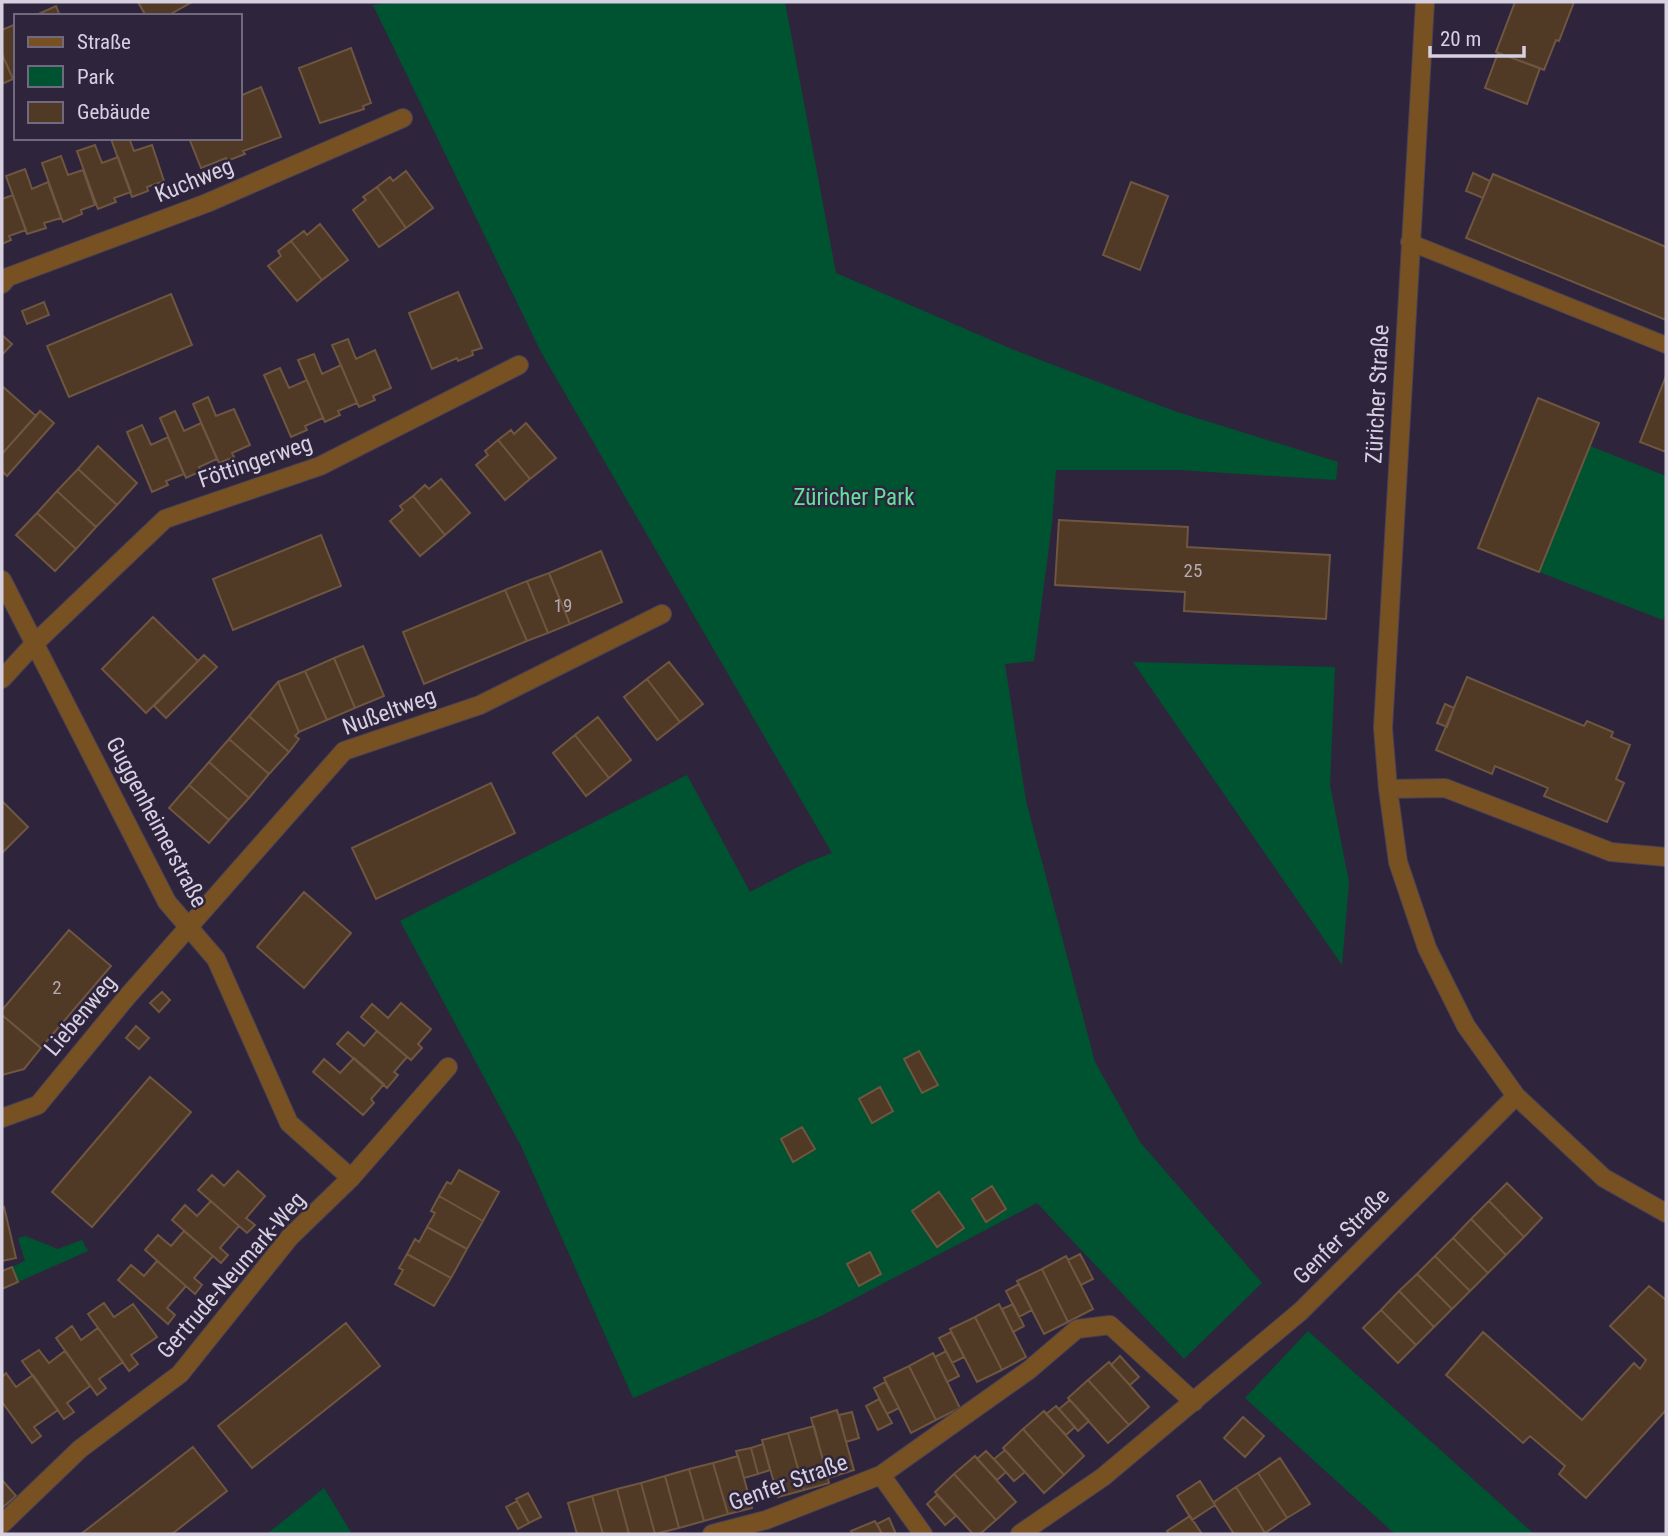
<svg xmlns="http://www.w3.org/2000/svg" width="1668" height="1536" viewBox="0 0 1668 1536" font-family="'Roboto Condensed',sans-serif">
	<rect width="100%" height="100%" fill="#2e253d"/>
	<!-- green -->
	<path fill="#005330" d="M403,2H785L836,273L1014,350L1174,411L1338,462L1336,480L1180,470H1056L1052,523L1034,661L1005,664L1026,801L1095,1062L1140,1142L1262,1283L1184,1359L1037,1203L821,1316L633,1398L521,1146L400,921L687,775L750,892L806,863L832,853L541,352L373,5Z
		M1590,446L1666,476V613L1663,620L1539,572Z
		M1133,662L1335,667L1330,785L1349,882L1342,965Z
		M25,1236L58,1249L82,1240L88,1251L18,1282L12,1267L25,1261L18,1238Z
		M1308,1331L1534,1534H1395L1245,1398Z
		M324,1488L352,1534H267Z"/>
	<!-- building -->
	<path fill="#503925" stroke="#6e5640" stroke-width="2" d="M138,2H192L167,16H146Z
		M1515,2H1574L1559,41L1556,40L1544,70L1496,52Z
		M56,6L60,16H34Z
		M16,24V77L13,79L2,54V30Z
		M351,48L371,103L363,106L364,109L320,123L299,68Z
		M1498,53L1540,68L1527,104L1485,88Z
		M2,54L13,79L2,84Z
		M261,87L281,137L243,151L245,154L227,161L226,158L201,168L189,138H240V96Z
		M129,138L134,151L152,145L164,181L147,187L148,191L132,197L111,139Z
		M95,145L102,163L118,157L131,192L114,198L116,202L98,209L77,151Z
		M61,156L68,175L83,170L95,205L81,210L82,214L63,222L42,163Z
		M25,169L32,189L48,182L61,218L44,223L46,228L27,234L6,176Z
		M406,171L433,208L406,228L377,187L390,177L393,181Z
		M1473,173L1490,181L1483,198L1466,191Z
		M1493,174L1666,247V320L1466,238Z
		M1131,182L1168,196L1140,270L1103,255Z
		M377,187L406,228L379,247L353,210L366,200L363,197Z
		M13,195L26,230L9,236L11,240L2,244V199Z
		M320,224L348,260L322,280L291,241L304,231L307,235Z
		M291,241L322,280L297,301L268,266L281,256L278,251Z
		M458,292L482,348L472,351L473,355L458,361L457,358L432,369L409,313Z
		M171,294L192,345L69,397L47,346Z
		M44,302L49,315L27,324L22,311Z
		M2,335L12,344L2,355Z
		M348,339L356,359L375,350L391,388L373,396L375,400L359,407L332,345Z
		M314,354L322,374L341,365L357,403L338,411L340,415L325,422L298,360Z
		M280,368L289,388L307,380L323,418L305,426L307,430L291,437L264,375Z
		M1666,376V452L1640,442Z
		M2,386L36,416L2,454Z
		M208,397L216,416L234,409L250,445L232,453L234,457L219,463L193,404Z
		M1538,398L1599,423L1539,572L1478,548Z
		M40,411L54,423L7,476L2,471V454Z
		M175,411L184,431L201,423L217,459L199,467L201,471L186,478L160,418Z
		M526,423L556,458L530,479L498,440L511,430L514,434Z
		M142,425L151,445L168,437L184,474L166,481L168,485L152,492L127,432Z
		M498,440L530,479L505,500L476,465L488,455L485,451Z
		M98,446L137,483L117,505L78,469Z
		M78,469L117,505L96,527L57,491Z
		M441,479L470,513L445,535L413,496L425,485L429,489Z
		M57,491L96,527L76,549L37,513Z
		M413,496L445,535L420,556L390,521L403,510L400,506Z
		M37,513L76,549L55,571L16,535Z
		M1059,520L1188,527L1187,547L1330,555L1326,619L1184,611L1185,592L1055,585Z
		M321,535L341,586L233,630L213,579Z
		M601,551L622,602L570,624L549,573Z
		M549,573L570,624L548,633L527,581Z
		M527,581L548,633L527,641L505,590Z
		M505,590L527,641L424,684L403,632Z
		M153,617L198,661L146,713L102,669Z
		M363,646L384,696L355,708L334,658Z
		M204,655L217,667L166,718L154,706Z
		M334,658L355,708L327,720L305,671Z
		M669,662L703,704L680,722L647,679Z
		M305,671L327,720L299,732L278,682Z
		M1467,677L1584,726L1587,721L1613,732L1611,737L1630,745L1616,779L1624,783L1607,822L1544,796L1548,788L1495,766L1492,774L1436,750Z
		M647,679L680,722L657,740L624,697Z
		M278,682L299,732L295,736L299,739L289,752L249,716Z
		M1445,704L1454,708L1447,727L1437,723Z
		M249,716L289,752L269,774L229,739Z
		M598,717L631,760L609,778L575,735Z
		M575,735L609,778L586,796L553,753Z
		M229,739L269,774L249,798L209,762Z
		M209,762L249,798L229,820L189,785Z
		M491,783L515,833L376,899L352,848Z
		M189,785L229,820L209,843L169,808Z
		M2,801L28,827L2,853Z
		M304,892L351,933L304,988L257,947Z
		M69,930L111,966L41,1048L2,1015V1010Z
		M162,992L170,1000L159,1012L150,1003Z
		M401,1003L431,1029L418,1044L422,1048L411,1060L361,1017L372,1004L388,1018Z
		M2,1015L41,1048L24,1069L2,1075Z
		M136,1026L149,1038L139,1049L126,1038Z
		M377,1031L407,1057L394,1072L398,1075L387,1088L337,1044L348,1032L364,1046Z
		M919,1051L938,1085L922,1093L904,1059Z
		M354,1058L384,1084L371,1099L374,1103L363,1115L313,1072L324,1059L340,1073Z
		M150,1077L191,1112L92,1227L52,1192Z
		M880,1087L893,1111L872,1123L859,1099Z
		M802,1127L815,1149L793,1162L781,1139Z
		M459,1170L499,1192L483,1221L439,1196L447,1182L451,1184Z
		M238,1171L265,1196L246,1218L255,1225L247,1233L198,1190L212,1175L224,1186Z
		M1507,1183L1542,1218L1524,1237L1489,1201Z
		M992,1186L1006,1209L986,1222L972,1199Z
		M939,1192L964,1228L937,1247L912,1211Z
		M439,1196L483,1221L467,1249L427,1227L435,1213L431,1211Z
		M211,1201L239,1226L220,1248L228,1255L221,1263L172,1220L185,1205L197,1216Z
		M1489,1201L1524,1237L1506,1255L1471,1219Z
		M4,1207L16,1258L2,1261V1208Z
		M1471,1219L1506,1255L1488,1273L1453,1238Z
		M427,1227L467,1249L451,1278L407,1254L415,1239L419,1242Z
		M184,1231L213,1256L194,1278L202,1285L195,1294L145,1250L158,1235L171,1246Z
		M1453,1238L1488,1273L1470,1291L1435,1256Z
		M870,1252L881,1274L859,1286L847,1264Z
		M407,1254L451,1278L434,1306L395,1284L403,1270L399,1268Z
		M1080,1254L1093,1279L1081,1285L1068,1260Z
		M1066,1256L1093,1309L1068,1322L1042,1269Z
		M1435,1256L1470,1291L1452,1309L1417,1274Z
		M157,1261L186,1286L167,1308L175,1315L168,1324L118,1280L131,1265L144,1276Z
		M12,1267L18,1282L2,1289V1271Z
		M1042,1269L1068,1322L1044,1334L1017,1281Z
		M1417,1274L1452,1309L1434,1327L1399,1291Z
		M1019,1284L1032,1310L1019,1317L1006,1291Z
		M1649,1286L1666,1300V1410L1586,1498L1559,1474L1565,1466L1530,1436L1523,1443L1446,1375L1483,1332L1582,1420L1634,1363L1640,1369L1646,1360L1610,1326Z
		M1399,1291L1434,1327L1416,1345L1381,1310Z
		M104,1303L114,1317L133,1304L157,1337L131,1355L138,1364L129,1371L88,1314Z
		M999,1304L1026,1357L1002,1370L975,1317Z
		M1013,1304L1024,1326L1013,1332L1002,1309Z
		M1381,1310L1416,1345L1398,1363L1363,1328Z
		M975,1317L1002,1370L977,1382L950,1329Z
		M346,1323L380,1366L252,1468L218,1426Z
		M72,1326L81,1340L98,1328L123,1362L99,1379L106,1388L97,1395L56,1338Z
		M951,1332L964,1357L952,1363L939,1338Z
		M39,1350L49,1363L65,1351L90,1386L67,1403L74,1412L64,1419L22,1361Z
		M946,1351L959,1376L947,1382L935,1357Z
		M933,1353L960,1408L936,1420L909,1366Z
		M1120,1356L1139,1377L1130,1385L1111,1365Z
		M1109,1362L1149,1407L1129,1425L1088,1380Z
		M909,1366L936,1420L911,1433L884,1378Z
		M6,1373L16,1387L33,1375L58,1410L34,1427L41,1436L32,1443L2,1402V1377Z
		M1088,1380L1129,1425L1108,1443L1068,1398Z
		M885,1382L899,1408L887,1414L874,1388Z
		M879,1399L892,1423L878,1430L866,1406Z
		M1070,1400L1089,1421L1078,1431L1059,1409Z
		M1056,1406L1075,1427L1066,1435L1046,1414Z
		M837,1410L854,1470L828,1478L811,1418Z
		M1044,1411L1084,1456L1064,1475L1023,1429Z
		M852,1412L859,1438L846,1442L839,1415Z
		M1243,1417L1264,1436L1245,1457L1224,1438Z
		M814,1426L829,1483L804,1490L788,1433Z
		M1023,1429L1064,1475L1044,1493L1003,1448Z
		M788,1433L804,1490L778,1497L762,1440Z
		M763,1444L770,1470L758,1474L751,1448Z
		M193,1447L227,1491L172,1534H81Z
		M751,1448L758,1474L744,1478L736,1451Z
		M1005,1450L1025,1472L1014,1481L994,1459Z
		M986,1451L1006,1472L997,1480L977,1459Z
		M738,1456L752,1508L728,1514L713,1463Z
		M975,1456L1016,1502L996,1520L954,1474Z
		M1280,1458L1310,1504L1287,1518L1258,1473Z
		M713,1463L728,1514L704,1521L689,1469Z
		M689,1469L704,1521L679,1528L665,1476Z
		M1258,1473L1287,1518L1265,1533L1236,1487Z
		M954,1474L996,1520L980,1534H973L935,1492Z
		M665,1476L679,1528L655,1534L641,1483Z
		M2,1480L16,1496L2,1508Z
		M1200,1481L1215,1505L1192,1520L1177,1496Z
		M641,1483L655,1534H629L617,1489Z
		M1236,1487L1265,1533L1263,1534H1234L1215,1505L1214,1502Z
		M617,1489L629,1534H603L592,1496Z
		M528,1493L541,1517L529,1523L516,1499Z
		M937,1495L956,1516L945,1525L927,1504Z
		M592,1496L603,1534H577L568,1503Z
		M517,1501L529,1523L518,1529L506,1507Z
		M1190,1516L1202,1534H1169L1167,1531Z
		M889,1518L896,1534H882L877,1524Z
		M875,1521L882,1534H853L851,1531Z"/>
	<g fill="none" stroke-linecap="round" stroke-linejoin="round">
		<!-- service casing -->
		<g stroke="#494057" stroke-width="18">
			<path id="service" d="M1409,242L1666,345"/>
		</g>
		<!-- minor casing -->
		<g stroke="#494057" stroke-width="20">
			<path id="minor" d="M1425,2L1383,728L1388,789L1398,862L1427,948L1466,1026L1516,1096L1604,1178L1666,1213
				M2,284L8,277L207,203L403,118
				M2,580L167,902L216,959L289,1123L351,1178
				M2,679L36,642L165,519L320,466L519,365
				M1388,789L1445,788L1611,852L1666,857
				M2,1118L38,1105L126,998L344,751L480,705L662,614
				M881,1475L923,1534
				M2,1524L80,1449L180,1374L290,1237L351,1178L448,1067
				M712,1534L766,1520L881,1475L1029,1370L1077,1329L1110,1325L1194,1402
				M1020,1534L1103,1477L1301,1311L1516,1096"/>
		</g>
		<!-- service -->
		<use href="#service" stroke="#775122" stroke-width="16"/>
		<!-- minor -->
		<use href="#minor" stroke="#775122" stroke-width="18"/>
	</g>
	<g text-anchor="middle" stroke-width="5" stroke-linejoin="round" paint-order="stroke">
		<!-- number labels -->
		<g font-size="19" fill="#b4aab2">
			<text x="1193" y="577">25</text>
			<text x="563" y="612">19</text>
			<text x="57" y="994">2</text>
		</g>
		<!-- street labels -->
		<g font-size="23" fill="#d6d0e1" stroke="#2e253d">
			<text transform="translate(194 180) rotate(-22)" y="8">Kuchweg</text>
			<text transform="translate(1377 394) rotate(-87)" y="8">Züricher Straße</text>
			<text transform="translate(255 461) rotate(-19)" y="8">Föttingerweg</text>
			<text transform="translate(389 711) rotate(-20)" y="8">Nußeltweg</text>
			<text transform="translate(157 822) rotate(62)" y="8">Guggenheimerstraße</text>
			<text transform="translate(80 1015) rotate(-50)" y="8">Liebenweg</text>
			<text transform="translate(1341 1236) rotate(-45)" y="8">Genfer Straße</text>
			<text transform="translate(231 1275) rotate(-49)" y="8">Gertrude-Neumark-Weg</text>
			<text transform="translate(788 1482) rotate(-20)" y="8">Genfer Straße</text>
		</g>
		<!-- park labels -->
		<g font-size="23" fill="#63e09c" stroke="#2e253d">
			<text x="854" y="505">Züricher Park</text>
		</g>
	</g>
	<!-- border -->
	<rect width="1668" height="1536" fill="none" stroke="#d6d0e1" stroke-width="7"/>
	<!-- legend -->
	<rect x="14" y="14" width="228" height="126" fill="#2e253d" stroke="#71697f" stroke-width="2"/>
	<rect x="28" y="37" width="35" height="10" fill="#775122" stroke="#71697f" stroke-width="2"/>
	<text x="77" y="49" font-size="21" fill="#d6d0e1">Straße</text>
	<rect x="28" y="66" width="35" height="21" fill="#005330" stroke="#71697f" stroke-width="2"/>
	<text x="77" y="84" font-size="21" fill="#d6d0e1">Park</text>
	<rect x="28" y="102" width="35" height="21" fill="#503925" stroke="#71697f" stroke-width="2"/>
	<text x="77" y="119" font-size="21" fill="#d6d0e1">Gebäude</text>
	<!-- scale -->
	<path d="M1430 46v10h94v-10" fill="none" stroke="#d6d0e1" stroke-width="3.5"/>
	<text x="1440" y="46" font-size="21" fill="#d6d0e1" stroke="#2e253d" stroke-width="5" paint-order="stroke">20 m</text>
</svg>
